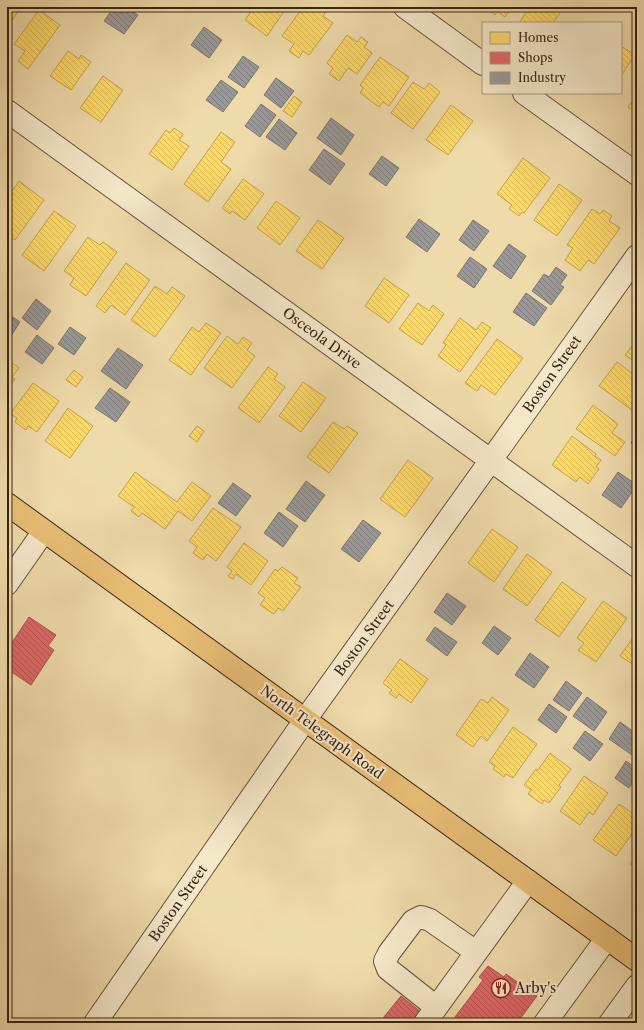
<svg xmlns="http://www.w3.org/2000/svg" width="644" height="1030" viewBox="0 0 644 1030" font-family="'Libre Caslon Text',serif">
	<defs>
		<pattern id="homes-back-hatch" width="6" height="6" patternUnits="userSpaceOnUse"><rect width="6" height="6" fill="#ffd966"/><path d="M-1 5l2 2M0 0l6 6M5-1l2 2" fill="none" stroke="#dbba58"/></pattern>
		<pattern id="shops-back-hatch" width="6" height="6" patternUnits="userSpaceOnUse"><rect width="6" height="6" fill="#e06666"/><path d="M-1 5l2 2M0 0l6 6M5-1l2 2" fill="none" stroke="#b75453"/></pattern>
		<pattern id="industry-back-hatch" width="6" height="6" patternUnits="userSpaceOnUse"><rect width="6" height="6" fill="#999"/><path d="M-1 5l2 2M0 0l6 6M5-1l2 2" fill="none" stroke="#7e7d7c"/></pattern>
	</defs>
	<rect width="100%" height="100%" fill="#efdaaa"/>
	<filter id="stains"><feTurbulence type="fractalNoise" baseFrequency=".005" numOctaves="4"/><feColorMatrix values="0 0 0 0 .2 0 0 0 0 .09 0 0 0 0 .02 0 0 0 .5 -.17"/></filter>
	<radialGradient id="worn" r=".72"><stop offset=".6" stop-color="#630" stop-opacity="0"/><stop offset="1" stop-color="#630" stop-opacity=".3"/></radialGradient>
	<!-- homes -->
	<path fill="url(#homes-back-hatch)" stroke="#c4a34f" d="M7,7H21L7,28Z
		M254,7H287L267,36L245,20Z
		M303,7H311L314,10L316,7H324L328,9L323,16L333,23L309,55L303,51L299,58L289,51L294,44L282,36Z
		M487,7H512L505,17L497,11L495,15L486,8Z
		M530,7H564L553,23H519Z
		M39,10L60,25L28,69L18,61L25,51L14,44Z
		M347,35L357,42L361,37L368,42L364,47L372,53L357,74L348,68L339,81L329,74L333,68L327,63Z
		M621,46L635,55L621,76Z
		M68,51L79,59L81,55L91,62L71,90L50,76Z
		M380,57L409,77L389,106L383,102L379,107L360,93L363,88L360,85Z
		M103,76L123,90L101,122L80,108Z
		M413,82L424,89L429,83L440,92L413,129L391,113Z
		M637,94V113L628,107Z
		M294,96L302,102L292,117L283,111Z
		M451,105L473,121L448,155L426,140Z
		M174,128L183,134L179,140L189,146L172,170L149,154L166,130L170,133Z
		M221,132L235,142L221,162L231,169L208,202L184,184Z
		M523,158L550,178L524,213L522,212L519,216L509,209L512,205L497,194Z
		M243,179L264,194L245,220L232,211L230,214L222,208Z
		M19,181L44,200L15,240L7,234V198Z
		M559,184L582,200L557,236L534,220Z
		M276,201L300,218L280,245L257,228Z
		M592,209L600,214L603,210L612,216L609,221L620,228L594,264L588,260L580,271L565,260L573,248L567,245Z
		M54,211L76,226L44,271L22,255Z
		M318,220L344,238L322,269L296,251Z
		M88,237L100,245L103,242L117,252L86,296L70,285L74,278L64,271Z
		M126,263L150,280L125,315L111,305L105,313L96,306Z
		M384,278L409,295L389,323L365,306Z
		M155,286L167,294L172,287L185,296L155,337L131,320Z
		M418,303L429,311L433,305L444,314L422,345L399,329Z
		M460,318L476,330L482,322L491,328L460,372L438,356L446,345L443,343Z
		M206,323L221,333L191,375L169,360L192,327L199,332Z
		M227,336L238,344L243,337L252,343L247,350L255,356L232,388L204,368Z
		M497,339L523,358L495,395L481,385L477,391L465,383Z
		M637,345V363L625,355L632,346L635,347Z
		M7,359L19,368L12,377L15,379L7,390Z
		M617,362L637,377V402L632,410L599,386Z
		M268,367L278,374L274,379L285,387L259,423L238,408Z
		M74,370L83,377L76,387L66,380Z
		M303,382L326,398L301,432L279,416Z
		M33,383L59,401L37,432L28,426L26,430L15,422L17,418L10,414Z
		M593,405L618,424L612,433L625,442L615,456L576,429Z
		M68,408L93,426L70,458L45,441Z
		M333,422L344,429L347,426L358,433L329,473L307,457Z
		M197,426L204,431L197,442L189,436Z
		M572,436L596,454L595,456L601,460L596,467L599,469L588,484L580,477L576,482L552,465Z
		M408,460L433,478L405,517L380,499Z
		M135,472L177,502L192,482L211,496L192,521L178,511L165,529L142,513L139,517L131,511L134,507L118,496Z
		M213,508L241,527L216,561L207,554L203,560L193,553L197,547L189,541Z
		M492,529L518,547L494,582L468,563Z
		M244,543L268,561L251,585L236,574L233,579L228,576L232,571L227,567Z
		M527,554L552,572L527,606L503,589Z
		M282,567L298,578L294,583L301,587L283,611L278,608L274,614L260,605L265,598L258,593L275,569L278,571Z
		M562,582L586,599L559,637L535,620Z
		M603,601L627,618L596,662L578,650L584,643L577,638Z
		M637,632V667L620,656Z
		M400,659L428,679L411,703L399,694L396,698L389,693L392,690L383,683Z
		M492,697L509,710L487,741L481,736L473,747L456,735L481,699L488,703Z
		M513,727L537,744L513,778L506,774L504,777L493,769L495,766L489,762Z
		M550,753L571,769L559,785L561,787L549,803L544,800L542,804L528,794L531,790L524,785L536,769L538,770Z
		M584,776L608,793L593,815L589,812L580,825L560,811Z
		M619,804L637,816V827L616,856L593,840Z
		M637,854V869L630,864Z"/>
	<!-- shops -->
	<path fill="url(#shops-back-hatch)" stroke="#ae524f" d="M29,617L56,635L48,646L54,650L31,685L7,669V650Z
		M488,966L504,977L506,974L537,996L517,1023H457L459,1020L455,1017L483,980L479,977Z
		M401,996L421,1012L412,1023H379Z"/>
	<!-- industry -->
	<path fill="url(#industry-back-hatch)" stroke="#7c7672" d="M114,7H127L138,15L124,34L104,21Z
		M204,27L222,40L209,58L191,45Z
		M243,56L259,67L244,88L228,77Z
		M276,78L294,91L281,108L264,95Z
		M221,80L238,92L223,112L206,100Z
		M261,104L276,115L260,137L245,126Z
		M331,118L354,135L341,155L317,138Z
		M279,119L297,133L285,150L266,137Z
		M324,149L345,164L330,185L309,170Z
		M382,156L399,168L386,186L369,174Z
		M419,219L440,234L427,252L406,237Z
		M473,220L489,231L474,251L459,240Z
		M509,244L526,256L511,279L493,266Z
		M470,257L487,269L474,288L457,276Z
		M556,267L567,275L560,285L564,287L551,305L532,291L544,274L549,277Z
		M526,293L547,308L534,326L513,312Z
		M36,299L51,311L37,330L22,318Z
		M7,313L20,322L9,339L7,337Z
		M70,327L86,338L74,355L58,344Z
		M37,335L54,348L42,364L25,352Z
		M118,348L143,365L126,389L101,371Z
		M110,388L130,402L116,422L95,408Z
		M637,433V447L631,443Z
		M618,472L637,485L621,508L602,495Z
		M306,481L325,495L305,522L286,509Z
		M233,483L251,496L236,516L218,503Z
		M279,512L298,526L283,547L264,533Z
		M363,520L381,533L359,562L341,549Z
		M447,593L466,606L452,625L434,612Z
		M494,626L511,638L498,655L482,643Z
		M435,627L457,642L447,656L426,640Z
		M530,653L549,667L534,688L515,675Z
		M566,681L582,693L569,711L553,700Z
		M587,697L607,712L594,731L573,716Z
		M549,704L567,717L556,733L538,720Z
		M620,722L637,734V755L635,757L609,739Z
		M585,731L603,744L590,761L573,748Z
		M626,761L637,769V775L629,788L615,778Z"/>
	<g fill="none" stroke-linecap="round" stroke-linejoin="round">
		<!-- minor casing -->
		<g stroke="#66523c" stroke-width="24">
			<path id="minor" d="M405,7L483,64
				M524,93L637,174
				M7,111L637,566
				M7,584L44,531
				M436,1007L388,969L385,961L389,953L413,921L421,917L430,920L476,952
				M95,1023L305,720L491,460L637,256
				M425,1023L528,881
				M545,1023L607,938
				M610,1023L637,986"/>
		</g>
		<!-- major casing -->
		<g stroke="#392418" stroke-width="24">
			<path id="major" d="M7,504L637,960"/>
		</g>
		<!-- minor -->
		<use href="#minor" stroke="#f5e7c8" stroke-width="22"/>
		<!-- major -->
		<use href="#major" stroke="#e8bd75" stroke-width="22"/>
	</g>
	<!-- icons -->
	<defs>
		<g id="restaurant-ring" transform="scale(1)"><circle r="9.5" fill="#f5e7c8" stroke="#8f2418" stroke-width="1.5"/><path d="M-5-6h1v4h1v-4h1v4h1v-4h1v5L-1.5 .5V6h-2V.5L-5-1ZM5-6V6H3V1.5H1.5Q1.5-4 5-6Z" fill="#8f2418"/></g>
	</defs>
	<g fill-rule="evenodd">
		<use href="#restaurant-ring" x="501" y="988"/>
	</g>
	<g text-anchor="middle" stroke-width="4" stroke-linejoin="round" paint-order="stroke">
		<!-- street labels -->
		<g font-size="14" fill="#392418" stroke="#f5e7c8">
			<text transform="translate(322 338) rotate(36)" y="5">Osceola Drive</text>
			<text transform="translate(552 374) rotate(-55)" y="5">Boston Street</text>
			<text transform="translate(364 638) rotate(-54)" y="5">Boston Street</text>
			<text transform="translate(322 732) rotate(36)" y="5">North Telegraph Road</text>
			<text transform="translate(178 903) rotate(-55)" y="5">Boston Street</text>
		</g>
		<!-- poi labels -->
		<g font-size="14" fill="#392418" stroke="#f5e7c8" text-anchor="start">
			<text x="515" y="993">Arby's</text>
		</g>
	</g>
	<!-- margin -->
	<rect width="644" height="1030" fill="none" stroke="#efdaaa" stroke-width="24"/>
	<rect x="8" y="8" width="628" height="1014" fill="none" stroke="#392418" stroke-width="2"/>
	<rect x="12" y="12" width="620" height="1006" fill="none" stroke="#392418"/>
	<!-- legend -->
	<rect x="482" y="22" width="140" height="72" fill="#f5e7c8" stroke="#aa9982"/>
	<rect x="490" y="32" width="20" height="12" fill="#ffd966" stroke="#aa9982"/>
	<text x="518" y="42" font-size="12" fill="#392418">Homes</text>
	<rect x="490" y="52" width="20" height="12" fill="#e06666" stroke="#aa9982"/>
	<text x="518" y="62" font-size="12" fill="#392418">Shops</text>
	<rect x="490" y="72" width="20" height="12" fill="#999999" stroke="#aa9982"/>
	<text x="518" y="82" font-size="12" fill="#392418">Industry</text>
	<rect width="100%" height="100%" filter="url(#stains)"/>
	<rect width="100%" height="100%" fill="url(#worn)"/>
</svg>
